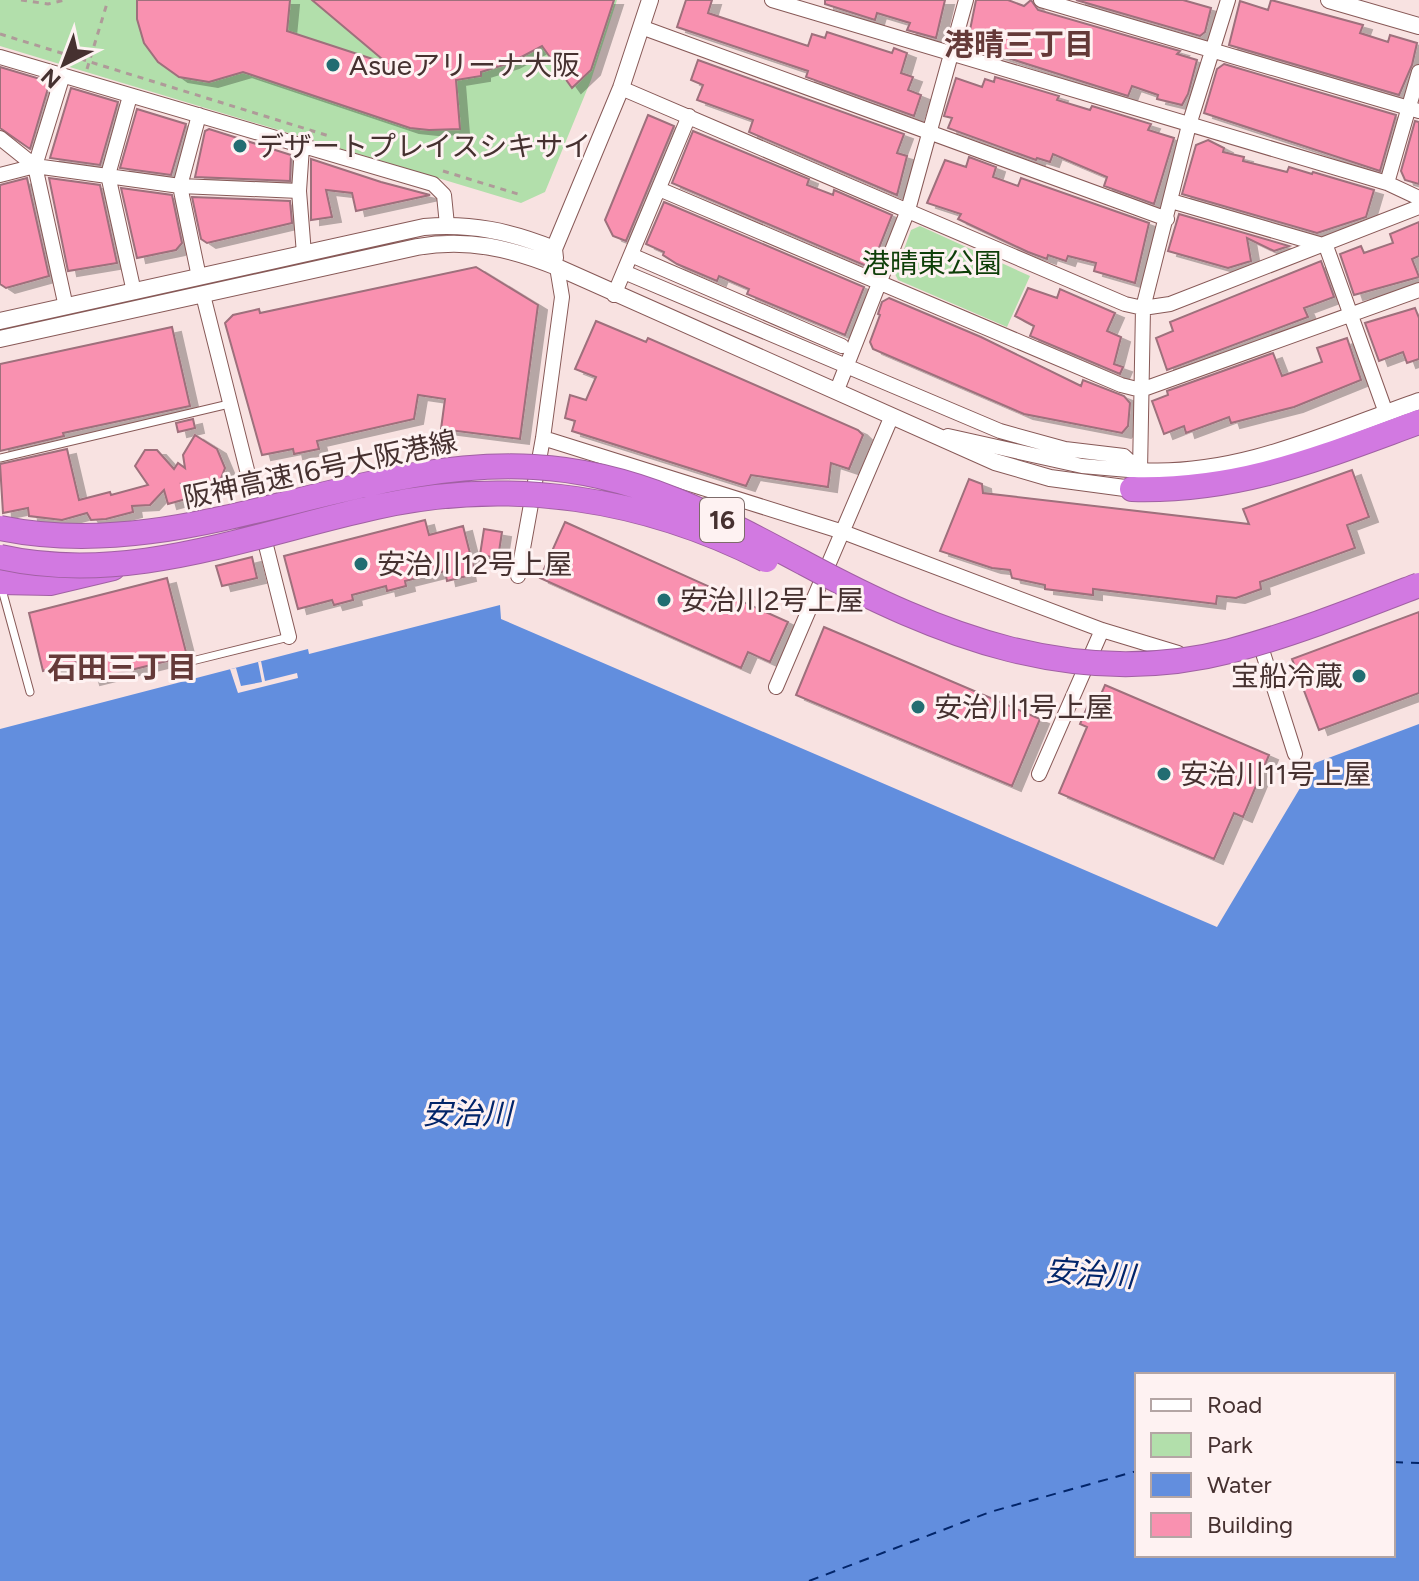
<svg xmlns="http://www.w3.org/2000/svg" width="1419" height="1581" viewBox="0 0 1419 1581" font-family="Figtree,'Noto Sans JP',sans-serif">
	<defs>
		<filter id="shadow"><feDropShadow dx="9" dy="5" stdDeviation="0" flood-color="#0004"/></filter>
	</defs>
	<rect width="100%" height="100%" fill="#f8e2e1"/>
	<!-- green -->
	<path fill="#b2dfab" d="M0,0H617L591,80L545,192L521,203L0,46Z
		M920,226L1030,276L1007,327L898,280L895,274L911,230Z"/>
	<!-- water -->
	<path fill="#628ede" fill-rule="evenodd" d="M500,605L501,619L1217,927L1315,763L1419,724V1581H0V729L308,649L309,654ZM1137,1375H1393V1555H1137Z"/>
	<!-- pier -->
	<path fill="#f8e2e1" d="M261,661L265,681L297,673L298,678L238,693L230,669L236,668L241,686L262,682L258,662Z"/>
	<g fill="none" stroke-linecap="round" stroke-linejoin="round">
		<!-- ferry -->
		<path stroke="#02256a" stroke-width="2" stroke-dasharray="10 8" stroke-linecap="butt" d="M1393,1462L1419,1463
			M809,1581L990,1512L1137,1471"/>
	</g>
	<!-- building -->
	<path fill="#f991b0" stroke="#9e6f7b" stroke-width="2" filter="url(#shadow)" d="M137,0H290L287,31L388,64L312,0H614L591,70L572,88L542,46L510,63L481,72V76L456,80L460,129L429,130L410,128L243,72L209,82L179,77L158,62L144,43L137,19Z
		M686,0H712L708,13L808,46L812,34L825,38L827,32L892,53L894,48L907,53L901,73L913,77L908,90L921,95L914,116L806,77L808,71L677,27Z
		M825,0H945L936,38L907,30L910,23L877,13L875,20L825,4Z
		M976,0H1008L1024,6L1031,0L1038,10L1180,51L1177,54L1197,60L1188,94L1182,105L1157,99L1158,95L1132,86L1128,96L967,45Z
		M1076,0H1183L1211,8L1205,32L1200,36Z
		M1271,0L1363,25L1360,33L1388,42L1390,35L1417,43L1412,65L1399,95L1229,45L1240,1L1268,10Z
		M698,60L904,134L897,153L907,156L897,195L749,132L753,120L697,100L703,85L691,80Z
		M1224,64L1396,115L1380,171L1204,113L1217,69Z
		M0,67L47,81L49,85L30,149L0,128Z
		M995,77L1059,96L1057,100L1090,110L1092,106L1151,124L1148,130L1174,138L1154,204L1104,186L1107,177L1053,154L1050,162L1037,158L1036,160L948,128L952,118L944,116L956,78L982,87L985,79L994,82Z
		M71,88L118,102L100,165L50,158Z
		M137,109L186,124L171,175L120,168Z
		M648,115L674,126L626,241L613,236L605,220Z
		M1415,121L1419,122V184L1405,180L1401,171Z
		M209,129L291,155L290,181L195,177L205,131Z
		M693,131L809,179L807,185L833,195L834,190L892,215L871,268L672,183Z
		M1208,140L1224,148L1223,152L1244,157L1243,161L1287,172L1289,167L1312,174L1313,172L1374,190L1366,217L1317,233L1182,194L1196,145Z
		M969,157L996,167L993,177L1018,186L1021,178L1149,223L1135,283L1094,271L1096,263L1068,256L1066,261L1048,255L1047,259L1028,252L958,219L961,214L927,203L945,160L966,167Z
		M311,159L381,182L430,195L356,211L352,193L326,190L332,217L311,220Z
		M27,178L49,276L6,288L0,284V185Z
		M49,178L100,185L117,263L68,271Z
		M121,188L172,195L182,243L176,250L137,258Z
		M192,197L290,201L292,223L207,243L201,239Z
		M664,202L864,287L845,335L747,294L749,289L719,276L717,281L677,264L663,255L664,252L646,244Z
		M1179,214L1289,246L1274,251L1247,238L1251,261L1228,268L1168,251Z
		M1419,222V256L1412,259L1419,277L1354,295L1340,254L1361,246L1364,253L1393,243L1390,234Z
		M1321,261L1334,297L1304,308L1308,317L1167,370L1156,338L1173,331L1170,322Z
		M476,267L538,305L520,439L441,429L445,399L418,395L414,419L317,441L319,449L294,454L293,449L262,455L225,323L233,315L259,309L260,313Z
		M1028,288L1057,298L1060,289L1115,313L1107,331L1121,337L1114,364L1123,367L1120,374L1030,336L1034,326L1015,316Z
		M889,298L981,337L1081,386L1083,380L1124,396L1130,403L1128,426L1122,433L1024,414L873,349L870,342L880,315L878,314L882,302Z
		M1415,308L1419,318V359L1407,363L1403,352L1379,361L1365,323Z
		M596,321L646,342L648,338L858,430L863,435L849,469L831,463L828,487L751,475L746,486L572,431L575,421L565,418L570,395L586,400L596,377L575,369Z
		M172,327L190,406L63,433L64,436L0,451V364Z
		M1347,338L1361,380L1294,407L1231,423L1229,417L1186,433L1184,426L1164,434L1152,401L1168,395L1167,391L1273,353L1282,376L1322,362L1317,348Z
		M193,419L195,428L178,432L176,423Z
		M195,435L217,449L225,468L220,481L208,488L181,484L186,499L168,504L164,490L150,505L132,506L133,512L106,519L91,520L87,513L62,520L29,516L28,508L3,513L0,464L67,449L79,500L110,492L111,495L148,485L135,466L145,450H157L174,469L178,463L185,468L183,455Z
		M1352,470L1369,517L1347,525L1355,548L1260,582L1261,589L1236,598L1217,596L1216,604L1093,589V595L1045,589V585L1012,578L1010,570L992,568L940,551L969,479L982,484L983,493L1249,524L1243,509Z
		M425,520L429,535L463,526L474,569L466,571L467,576L447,581L445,571L405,581L406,586L387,591L386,586L352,595L353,600L334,605L332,600L298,609L284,556Z
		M565,522L788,622L770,662L748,652L741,668L540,578Z
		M484,529L502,532L498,558L480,555Z
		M252,557L257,578L222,586L216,566Z
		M167,578L187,656L91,680L85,660L43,671L29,613Z
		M1419,612V693L1319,730L1292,659Z
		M824,627L1040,719L1012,786L796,695Z
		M1105,685L1269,755L1243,817L1234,813L1214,859L1059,793L1087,727L1080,724L1088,705L1095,708Z"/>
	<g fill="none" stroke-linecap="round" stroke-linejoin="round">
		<!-- service casing -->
		<g stroke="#875957" stroke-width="9">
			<path id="service" d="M0,458L229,404
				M1,586L30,692
				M192,661L289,637"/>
		</g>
		<!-- minor casing -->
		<g stroke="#875957" stroke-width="16">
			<path id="minor" d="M772,0L1387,183L1419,198
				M1041,0L1419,111
				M641,27L1167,219
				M0,57L433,184L444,195L447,225
				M63,75L35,166L66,307
				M621,88L1125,304L1143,308L1170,304L1419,207
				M130,96L108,175L134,292
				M199,115L180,186L199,277
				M0,138L35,166L180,186L299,191
				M302,147L299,191L304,254
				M0,175L35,166
				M1387,183L1419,72
				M659,189L1121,385L1141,390L1419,290
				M1171,201L1326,246L1386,413
				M631,255L842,346
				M624,272L1000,431L1065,449L1124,456L1140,471
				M203,295L289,637
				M614,295L689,116
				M837,390L908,210L966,0
				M948,436L1082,466L1140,471
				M543,438L843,532L1102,630L1178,653
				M1140,471L1143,308L1189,125L1228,0
				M518,576L543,438L562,297L557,267
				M1262,650L1295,754
				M776,687L891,418
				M1039,774L1102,630"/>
		</g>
		<!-- tertiary casing -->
		<g stroke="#875957" stroke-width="18">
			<path id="tertiary" d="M1329,0L1419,26
				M555,258L554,249L621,88L650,0
				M0,321L424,227C470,223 510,231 554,249
				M0,339L417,247C467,238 510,248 557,267L995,462L1050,478L1132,489
				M1140,471C1238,477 1328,433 1419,401"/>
		</g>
		<!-- motorway casing -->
		<g stroke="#a160a3" stroke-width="26">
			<path id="motorway" d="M1132,489C1240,492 1320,458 1419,422
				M0,582L50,583L113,568"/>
		</g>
		<!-- path -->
		<path stroke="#af9a99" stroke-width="3" stroke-dasharray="6 6" stroke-linecap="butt" d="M21,0L48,4L65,0
			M0,34L329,136
			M87,69L108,0
			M443,171L521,195"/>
		<!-- service -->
		<use href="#service" stroke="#fff" stroke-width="7"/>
		<!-- minor -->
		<use href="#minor" stroke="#fff" stroke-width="14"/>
		<!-- tertiary -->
		<use href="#tertiary" stroke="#fff" stroke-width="16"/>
		<!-- motorway -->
		<use href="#motorway" stroke="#d279e1" stroke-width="24"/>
		<!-- motorway-bridge casing -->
		<g stroke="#a160a3" stroke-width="26" stroke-linecap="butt">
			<path id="motorway-bridge" d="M0,528C184,566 352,457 534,467C634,472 718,517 804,563C938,635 1075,691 1230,651C1294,634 1357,609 1419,585
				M0,557C128,586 253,534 376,507C510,477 645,498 766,560"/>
		</g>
		<!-- motorway-bridge -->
		<use href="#motorway-bridge" stroke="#d279e1" stroke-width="24"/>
	</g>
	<!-- markers -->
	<g fill="#226d72" stroke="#fef2f2" stroke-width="3">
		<circle cx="333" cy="65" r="8"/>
		<circle cx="240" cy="146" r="8"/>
		<circle cx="361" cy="564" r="8"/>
		<circle cx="664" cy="600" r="8"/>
		<circle cx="1359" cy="676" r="8"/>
		<circle cx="918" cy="707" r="8"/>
		<circle cx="1164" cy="774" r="8"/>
	</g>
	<g text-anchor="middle" stroke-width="6" stroke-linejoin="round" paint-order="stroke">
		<!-- shield labels -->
		<rect fill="#fef2f2" stroke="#7d6b6a" stroke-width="2" x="700" y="498" width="44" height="44" rx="6"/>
		<g font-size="26" font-weight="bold" fill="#463130">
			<text x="722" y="529">16</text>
		</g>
		<!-- poi labels -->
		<g font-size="28" fill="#463130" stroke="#fef2f2" text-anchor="start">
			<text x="349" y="75">Asueアリーナ大阪</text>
			<text x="256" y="156">デザートプレイスシキサイ</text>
			<text x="377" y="574">安治川12号上屋</text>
			<text x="680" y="610">安治川2号上屋</text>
			<text x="1343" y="686" text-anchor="end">宝船冷蔵</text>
			<text x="934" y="717">安治川1号上屋</text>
			<text x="1180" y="784">安治川11号上屋</text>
		</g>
		<!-- park labels -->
		<g font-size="28" fill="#0e3e08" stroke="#fef2f2">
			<text x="932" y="273">港晴東公園</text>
		</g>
		<!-- street labels -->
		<g font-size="28" fill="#463130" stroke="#fef2f2">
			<text transform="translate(320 469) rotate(-12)" y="10">阪神高速16号大阪港線</text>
		</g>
		<!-- neighbourhood labels -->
		<g font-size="30" font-weight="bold" fill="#653a39" stroke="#fef2f2">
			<text x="1019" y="55">港晴三丁目</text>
			<text x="122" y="678">石田三丁目</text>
		</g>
		<!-- water labels -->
		<g font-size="30" font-style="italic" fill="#02256a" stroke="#fef2f2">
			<text x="467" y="1124">安治川</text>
			<text transform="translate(1090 1274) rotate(4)" y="10">安治川</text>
		</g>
	</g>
	<!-- legend -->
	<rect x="1135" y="1373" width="260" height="184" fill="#fef2f2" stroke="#b4a5a4" stroke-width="2"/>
	<rect x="1151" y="1399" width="40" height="12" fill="#ffffff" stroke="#b4a5a4" stroke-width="2"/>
	<text x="1207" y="1413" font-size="24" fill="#463130">Road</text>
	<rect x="1151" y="1433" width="40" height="24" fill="#b2dfab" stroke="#b4a5a4" stroke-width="2"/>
	<text x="1207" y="1453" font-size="24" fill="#463130">Park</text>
	<rect x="1151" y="1473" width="40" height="24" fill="#628ede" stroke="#b4a5a4" stroke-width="2"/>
	<text x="1207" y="1493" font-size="24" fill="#463130">Water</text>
	<rect x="1151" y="1513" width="40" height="24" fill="#f991b0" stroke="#b4a5a4" stroke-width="2"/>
	<text x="1207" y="1533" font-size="24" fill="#463130">Building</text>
	<!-- north arrow -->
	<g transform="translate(64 64) rotate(222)" stroke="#fef2f2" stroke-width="6" paint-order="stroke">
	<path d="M0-6L14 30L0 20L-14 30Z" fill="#463130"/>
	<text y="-12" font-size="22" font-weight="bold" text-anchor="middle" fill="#463130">N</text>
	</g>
</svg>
